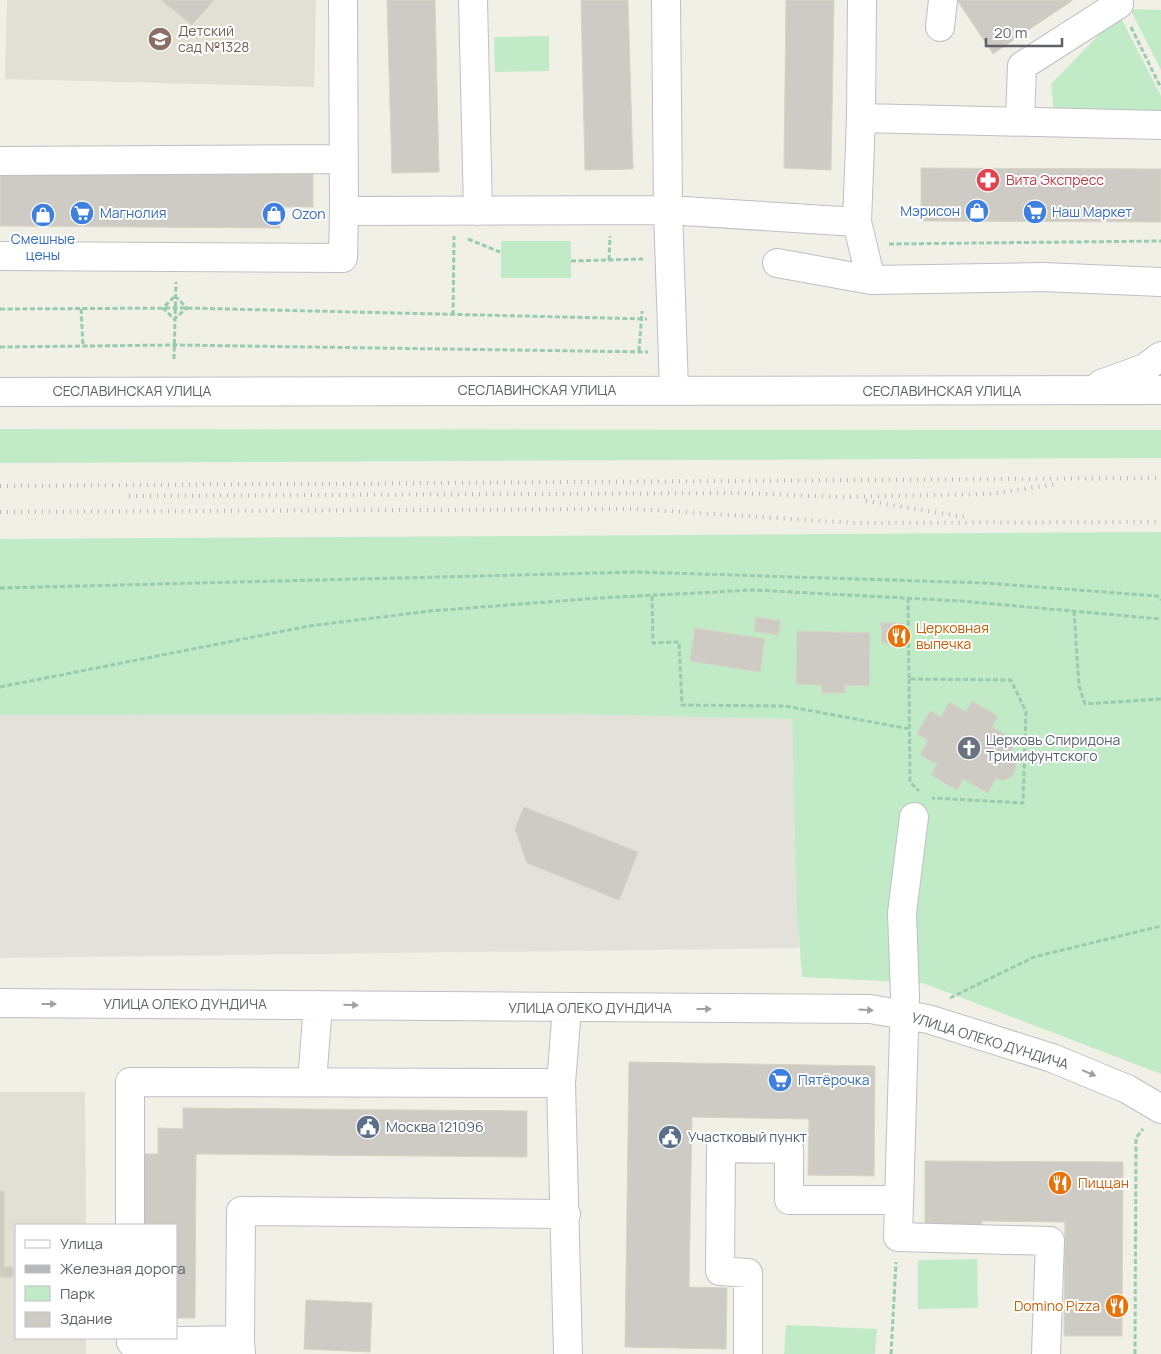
<svg xmlns="http://www.w3.org/2000/svg" width="1161" height="1354" viewBox="0 0 1161 1354" font-family="Manrope,sans-serif">
	<rect width="100%" height="100%" fill="#f1f0e6"/>
	<!-- industrial -->
	<path fill="#e2e2db" d="M566,714L792,719L799,948L0,958V715Z"/>
	<!-- education -->
	<path fill="#e2e0d5" d="M7,0H316L314,87L5,79Z
		M0,1092H85L86,1225H16V1338H86V1354H0Z"/>
	<!-- green -->
	<path fill="#c1ebc6" d="M1130,9L1161,10V70Z
		M1119,14L1161,96V118L1054,115L1051,84Z
		M549,36V71L495,72L494,37Z
		M501,241H571V278H501Z
		M0,429L1161,430V458L0,463Z
		M1161,532V1074L923,983L802,977L797,913L792,719L566,714L0,715V539Z
		M977,1259L978,1308L918,1309V1260Z
		M786,1325L877,1329L875,1354H784Z"/>
	<!-- building -->
	<path fill="#cdcbc3" stroke="#d7d3c4" d="M161,0H214L192,25Z
		M387,0H435L439,172L392,173Z
		M581,0H628L633,169L585,170Z
		M786,0H834L831,170L784,168Z
		M957,0H1073L993,54Z
		M921,168L1161,169V222L921,221Z
		M0,173L313,174V207H280V228L0,226Z
		M756,617L781,621L778,635L754,631Z
		M881,623H904V643H882Z
		M695,628L765,639L760,672L690,661Z
		M797,631L870,633L869,686L845,685V693H822V685L796,684Z
		M972,701L998,716L992,727L1017,741L1009,755L1014,760L1016,766L1014,773L1010,778L1003,780L996,778L988,793L963,779L957,790L931,775L937,764L920,755L928,740L917,734L930,711L941,717L949,702L966,712Z
		M524,807L638,852L619,900L527,863L515,829Z
		M629,1062L875,1066L874,1176L808,1175L809,1119L692,1117L689,1287L727,1288L726,1349L625,1347Z
		M183,1108L527,1111V1157L196,1154L195,1318H176V1225H138V1154H158V1128L183,1129Z
		M925,1161L1123,1162L1122,1336H1064L1065,1222L982,1221L981,1230H925Z
		M0,1191H4V1267H13V1277H0Z
		M306,1300L372,1303L370,1352L304,1349Z"/>
	<g fill="none" stroke-linecap="round" stroke-linejoin="round">
		<!-- minor casing -->
		<g stroke="#bebfc6" stroke-width="30">
			<path id="minor" d="M343,0L344,211
				M473,0L478,211
				M940,27L943,0
				M861,118L862,0
				M1020,120L1022,66L1119,4L1117,0
				M0,161L343,159
				M857,222L871,280L1043,277L1161,282
				M0,256L343,258L344,211L668,210L666,0
				M777,263L871,280
				M1101,384L1145,368L1161,356
				M674,390L668,210L857,222L861,118L1161,125
				M0,392L1161,390
				M914,817L902,913L905,995L898,1237L1050,1241L1046,1354
				M0,1003L870,1009L928,1019L1052,1058L1127,1089L1161,1109
				M567,1008L561,1083L568,1354
				M312,1082L318,1005
				M130,1225V1082L561,1083
				M131,1338V1342L240,1340L241,1354
				M240,1340L241,1211L566,1214
				M748,1354V1273L720,1271L721,1148L789,1149V1200H899"/>
		</g>
		<!-- path -->
		<path stroke="#99ccae" stroke-width="3" stroke-dasharray="5 2.5" stroke-linecap="butt" d="M1131,27L1161,88
			M468,239L500,252
			M889,244L1161,241
			M609,260L610,236
			M571,261L643,259
			M175,296L187,308L174,319L163,308Z
			M0,309L187,308L647,319
			M81,309L83,346
			M453,315L454,236
			M0,347L175,345L648,352
			M639,351L642,311
			M174,359L176,282
			M0,588L637,572L985,583L1157,596L1161,600
			M652,596L653,643L679,642L682,705L785,706L910,729
			M908,598L909,679L1011,680L1026,712L1023,803L932,798
			M1074,611L1079,686L1085,704L1161,699
			M909,679L910,782L919,791
			M0,687L309,626L430,611L599,598L754,590L961,601L1161,619
			M950,998L1034,957L1161,926
			M891,1354L896,1262
			M1135,1354L1136,1138L1143,1129"/>
		<!-- minor -->
		<use href="#minor" stroke="#fff" stroke-width="28"/>
		<!-- rail -->
		<path stroke="#b7b8b9" stroke-width="4" stroke-dasharray="1 6" stroke-linecap="butt" d="M0,486L1161,478
			M129,496L740,493L839,497L989,494L1058,484
			M866,501L965,517
			M0,512L635,509L855,523L1161,522"/>
	</g>
	<!-- one-way arrows -->
	<defs><path id="oneway-solid" d="M-6-.8H1V-3.2L6.5 0L1 3.2V.8H-6Z" transform="scale(1.25)"/></defs>
	<g fill="#9ea0a4">
		<use href="#oneway-solid" transform="translate(49 1004)"/>
		<use href="#oneway-solid" transform="translate(351 1005) rotate(1)"/>
		<use href="#oneway-solid" transform="translate(704 1009)"/>
		<use href="#oneway-solid" transform="translate(866 1010) rotate(3)"/>
		<use href="#oneway-solid" transform="translate(1089 1073) rotate(23)"/>
	</g>
	<!-- icons -->
	<defs>
		<g id="school-disc" transform="scale(1.25)"><circle r="9.5" fill="#8d6e63" stroke="#fff"/><path d="M0-5L7-2L0 1L-7-2ZM-4 1L0 2.5L4 1V4Q0 6-4 4Z" fill="#fff"/></g>
		<g id="pharmacy-disc" transform="scale(1.25)"><circle r="9.5" fill="#e0444e" stroke="#fff"/><path d="M-2-6h4v4h4v4h-4v4h-4v-4h-4v-4h4Z" fill="#fff"/></g>
		<g id="shop-disc" transform="scale(1.25)"><circle r="9.5" fill="#3f7fe0" stroke="#fff"/><path d="M-5-2.5h2.3a2.7 3.5 0 0 1 5.4 0H5L5.5 6h-11ZM-1.5-2.5h3a1.5 2.3 0 0 0-3 0Z" fill="#fff"/></g>
		<g id="supermarket-disc" transform="scale(1.25)"><circle r="9.5" fill="#3f7fe0" stroke="#fff"/><path d="M-6-5.5h2.5l.6 2H6L4.5 2H-2.5L-4.4-4H-6ZM-1.5 3.2a1.3 1.3 0 1 0 .1 0ZM3 3.2a1.3 1.3 0 1 0 .1 0Z" fill="#fff"/></g>
		<g id="restaurant-disc" transform="scale(1.25)"><circle r="9.5" fill="#e8710a" stroke="#fff"/><path d="M-5-6h1v4h1v-4h1v4h1v-4h1v5L-1.5 .5V6h-2V.5L-5-1ZM5-6V6H3V1.5H1.5Q1.5-4 5-6Z" fill="#fff"/></g>
		<g id="church-disc" transform="scale(1.25)"><circle r="9.5" fill="#6b7280" stroke="#fff"/><path d="M-1.2-6h2.4v3.5h3.3v2.4h-3.3V6h-2.4V-.1h-3.3v-2.4h3.3Z" fill="#fff"/></g>
		<g id="civic-disc" transform="scale(1.25)"><circle r="9.5" fill="#5c6f8a" stroke="#fff"/><path d="M-.6-6.5H3V-4.5H.6V-3L4-1V1h2V6H-6V1h2V-1L-.6-3ZM-1.2 2.5V6h2.4V2.5Z" fill="#fff"/></g>
	</defs>
	<g fill-rule="evenodd">
		<use href="#school-disc" x="160" y="39"/>
		<use href="#pharmacy-disc" x="988" y="180"/>
		<use href="#shop-disc" x="977" y="211"/>
		<use href="#supermarket-disc" x="1035" y="212"/>
		<use href="#supermarket-disc" x="82" y="213"/>
		<use href="#shop-disc" x="274" y="214"/>
		<use href="#shop-disc" x="43" y="215"/>
		<use href="#restaurant-disc" x="899" y="636"/>
		<use href="#church-disc" x="969" y="748"/>
		<use href="#supermarket-disc" x="780" y="1080"/>
		<use href="#civic-disc" x="368" y="1127"/>
		<use href="#civic-disc" x="670" y="1137"/>
		<use href="#restaurant-disc" x="1060" y="1183"/>
		<use href="#restaurant-disc" x="1117" y="1306"/>
	</g>
	<g text-anchor="middle" stroke-width="4" stroke-linejoin="round" paint-order="stroke">
		<!-- education labels -->
		<g font-size="14" fill="#785e54" stroke="#fff" text-anchor="start">
			<text x="178" y="36">Детский<tspan x="178" dy="16">сад №1328</tspan></text>
		</g>
		<!-- health labels -->
		<g font-size="14" fill="#be3a42" stroke="#fff" text-anchor="start">
			<text x="1006" y="185">Вита Экспресс</text>
		</g>
		<!-- shop labels -->
		<g font-size="14" fill="#366cbe" stroke="#fff" text-anchor="start">
			<text x="960" y="216" text-anchor="end">Мэрисон</text>
			<text x="1052" y="217">Наш Маркет</text>
			<text x="100" y="218">Магнолия</text>
			<text x="292" y="219">Ozon</text>
			<text x="43" y="244" text-anchor="middle">Смешные<tspan x="43" dy="16">цены</tspan></text>
			<text x="798" y="1085">Пятёрочка</text>
		</g>
		<!-- street labels -->
		<g font-size="14" fill="#5e6168" stroke="#fff">
			<text x="537" y="395">СЕСЛАВИНСКАЯ УЛИЦА</text>
			<text x="132" y="396">СЕСЛАВИНСКАЯ УЛИЦА</text>
			<text x="942" y="396">СЕСЛАВИНСКАЯ УЛИЦА</text>
			<text x="185" y="1009">УЛИЦА ОЛЕКО ДУНДИЧА</text>
			<text x="590" y="1013">УЛИЦА ОЛЕКО ДУНДИЧА</text>
			<text transform="translate(990 1041) rotate(17)" y="5">УЛИЦА ОЛЕКО ДУНДИЧА</text>
		</g>
		<!-- food labels -->
		<g font-size="14" fill="#c56008" stroke="#fff" text-anchor="start">
			<text x="916" y="633">Церковная<tspan x="916" dy="16">выпечка</tspan></text>
			<text x="1078" y="1188">Пиццан</text>
			<text x="1100" y="1311" text-anchor="end">Domino Pizza</text>
		</g>
		<!-- worship labels -->
		<g font-size="14" fill="#5b616d" stroke="#fff" text-anchor="start">
			<text x="986" y="745">Церковь Спиридона<tspan x="986" dy="16">Тримифунтского</tspan></text>
		</g>
		<!-- service labels -->
		<g font-size="14" fill="#4e5e75" stroke="#fff" text-anchor="start">
			<text x="386" y="1132">Москва 121096</text>
			<text x="688" y="1142">Участковый пункт</text>
		</g>
	</g>
	<!-- legend -->
	<rect x="15" y="1224" width="162" height="115" fill="#ffffff" stroke="#bfc0c3"/>
	<rect x="25" y="1240" width="25" height="8" fill="#ffffff" stroke="#bfc0c3"/>
	<text x="60" y="1249" font-size="15" fill="#5e6168">Улица</text>
	<rect x="25" y="1265" width="25" height="8" fill="#b7b8b9" stroke="#bfc0c3"/>
	<text x="60" y="1274" font-size="15" fill="#5e6168">Железная дорога</text>
	<rect x="25" y="1286" width="25" height="15" fill="#c1ebc6" stroke="#bfc0c3"/>
	<text x="60" y="1299" font-size="15" fill="#5e6168">Парк</text>
	<rect x="25" y="1312" width="25" height="15" fill="#cdcbc3" stroke="#bfc0c3"/>
	<text x="60" y="1324" font-size="15" fill="#5e6168">Здание</text>
	<!-- scale -->
	<path d="M986 38v8h76v-8" fill="none" stroke="#5e6168" stroke-width="2.5"/>
	<text x="994" y="38" font-size="15" fill="#5e6168" stroke="#ffffff" stroke-width="4" paint-order="stroke">20 m</text>
</svg>
